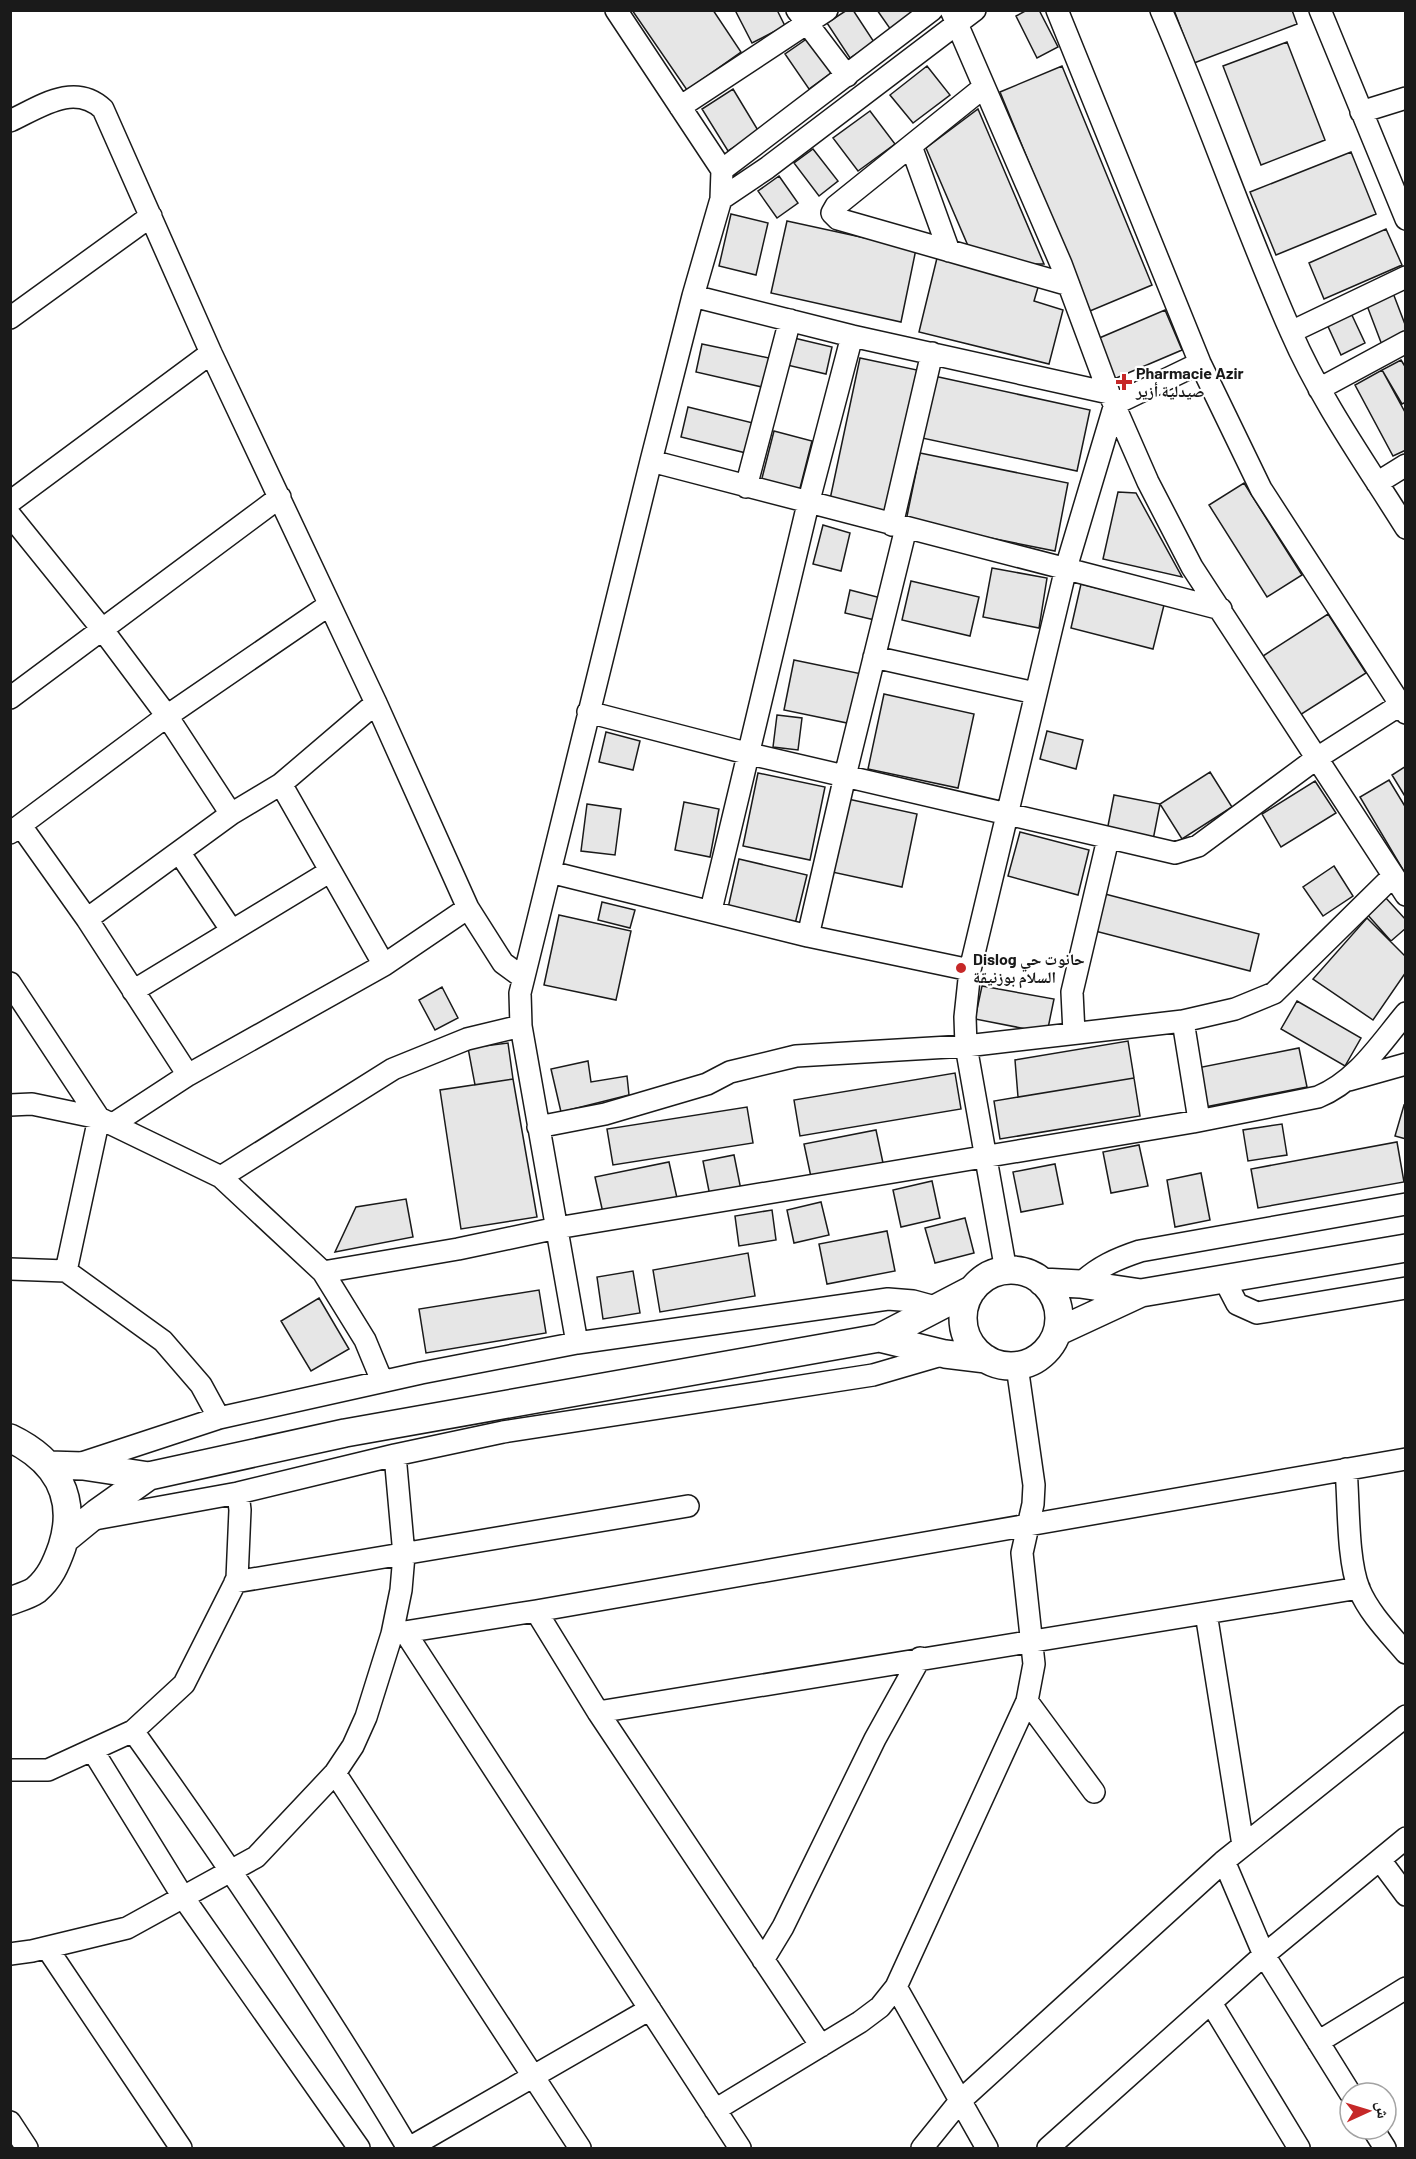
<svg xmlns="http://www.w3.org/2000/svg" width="1416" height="2159" viewBox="0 0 1416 2159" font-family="Barlow,'Noto Naskh Arabic',sans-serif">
	<rect width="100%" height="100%" fill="#fff"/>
	<!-- building -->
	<path fill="#e6e6e6" stroke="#1a1a1a" stroke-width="1.5" d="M632,10H713L741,52L687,90Z
		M735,10H777L785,26L752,43Z
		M847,10H853L874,42L850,58L827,23Z
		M877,10H918L891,30Z
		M1027,10H1039L1058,47L1037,58L1016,16Z
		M1174,10H1292L1297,24L1194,63Z
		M808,38L831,73L809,89L785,54Z
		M1287,42L1325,140L1261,165L1223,66Z
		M927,66L950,95L913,123L890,95Z
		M1062,66L1152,285L1090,311L1000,92Z
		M733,89L759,132L728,151L702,109Z
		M978,109L1044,264H1027L969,248L926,148Z
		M870,111L895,144L858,171L833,138Z
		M813,149L838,181L819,196L794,163Z
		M1351,152L1376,214L1276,255L1250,192Z
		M779,176L798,203L777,218L758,191Z
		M731,214L768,223L756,275L719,266Z
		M787,221L916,249L901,322L771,293Z
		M1386,229L1402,265L1324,299L1309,263Z
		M937,258L1039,284L1034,301L1063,310L1049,364L919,332Z
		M1393,293L1406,327V336L1382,345L1366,303Z
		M1165,310L1182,350L1114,379L1097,339Z
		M1350,311L1365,343L1341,355L1326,322Z
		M794,338L832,347L826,374L787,365Z
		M702,344L769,358L762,387L696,372Z
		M860,358L917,370L885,517L829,504Z
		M1401,360L1406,368V402L1402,404L1382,370Z
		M1382,370L1406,414V450L1393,456L1355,385Z
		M934,376L1090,410L1077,471L922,438Z
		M688,407L753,423L746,453L681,437Z
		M774,431L812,441L798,496L760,486Z
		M920,453L1068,483L1055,551L906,521Z
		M1244,483L1302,575L1267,597L1209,505Z
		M1118,492L1136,493L1182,577L1103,559Z
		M823,525L850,533L841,571L813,564Z
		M992,568L1047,578L1039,628L983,617Z
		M911,581L979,597L970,636L902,620Z
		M1081,584L1164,605L1153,649L1071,628Z
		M850,590L885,599L879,621L845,613Z
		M1328,614L1366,673L1300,715L1263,656Z
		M794,660L862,674L852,724L784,710Z
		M884,694L974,714L958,788L868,769Z
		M777,715L802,718L798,750L773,747Z
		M1047,731L1083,740L1076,769L1040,759Z
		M606,732L640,741L633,770L599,762Z
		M1406,766V798L1392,775Z
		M1210,772L1232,807L1182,839L1160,804Z
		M758,773L825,787L810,860L743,846Z
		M1389,780L1406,808V875L1360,797Z
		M1315,781L1336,813L1281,847L1262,814Z
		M1114,795L1160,804L1153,840L1107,831Z
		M848,799L917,814L902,887L832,872Z
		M684,802L719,809L710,857L675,850Z
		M587,804L621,809L615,855L581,851Z
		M1020,832L1089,850L1078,895L1008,876Z
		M739,859L807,875L795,924L728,908Z
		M1334,866L1353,896L1323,916L1303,887Z
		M1105,894L1259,934L1250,971L1095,931Z
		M1385,897L1406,920V928L1391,941L1366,913Z
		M602,902L635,910L630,928L598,920Z
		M559,915L631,931L616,1000L544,985Z
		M1367,918L1406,957V972L1373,1020L1313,979Z
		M982,986L1054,999L1047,1033L975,1019Z
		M442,987L458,1018L435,1030L419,1000Z
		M1297,1001L1361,1038L1345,1066L1281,1029Z
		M1128,1041L1134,1078L1018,1097L1015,1060Z
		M508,1043L513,1079L475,1085L468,1048Z
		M1299,1048L1307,1087L1205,1107L1197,1068Z
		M588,1061L591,1082L627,1076L629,1095L561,1112L551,1069Z
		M955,1073L961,1109L800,1136L794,1100Z
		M1134,1078L1140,1116L1000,1139L994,1101Z
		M513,1079L537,1217L461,1229L440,1090Z
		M1404,1105L1406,1106V1139L1395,1136Z
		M747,1107L753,1143L613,1165L607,1129Z
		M1282,1124L1287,1155L1248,1161L1243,1130Z
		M876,1130L883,1163L811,1177L804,1144Z
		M1397,1142L1404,1182L1258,1208L1251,1169Z
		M1139,1145L1148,1186L1111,1193L1103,1152Z
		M734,1155L741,1190L710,1196L703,1161Z
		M669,1162L677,1198L603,1213L595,1177Z
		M1055,1164L1063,1204L1021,1212L1013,1172Z
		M1201,1173L1210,1220L1175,1227L1167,1180Z
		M932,1181L940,1218L901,1227L893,1190Z
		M406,1199L413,1237L335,1252L356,1207Z
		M821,1202L829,1235L794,1243L787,1210Z
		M772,1210L776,1240L739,1246L735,1216Z
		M965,1218L974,1253L935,1263L925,1228Z
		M887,1231L895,1271L827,1284L819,1244Z
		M748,1253L755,1296L660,1312L653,1270Z
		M633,1271L640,1313L603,1319L597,1277Z
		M539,1290L546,1333L426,1353L419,1309Z
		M319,1298L349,1349L311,1371L281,1321Z"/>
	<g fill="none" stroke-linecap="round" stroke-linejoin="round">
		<!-- minor casing -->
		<g stroke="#1a1a1a" stroke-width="24">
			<path id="minor" d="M797,10L847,76
				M951,10L1061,264L1109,393L1148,482L1192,567L1406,895
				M1057,10L1200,363L1261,489L1406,713
				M1161,10C1207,116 1244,226 1291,332C1321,401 1366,464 1406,528
				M1320,10L1406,219
				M984,87L836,206L832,213L838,219L1069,285
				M680,107L827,10
				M1361,112L1406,98
				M10,121C40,107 74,82 103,109L211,353L376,703L468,908L503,963L522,977
				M911,146L949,251
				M722,170L932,10
				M721,199L767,168L975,10
				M693,296L852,336L1109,393
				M10,318L151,216
				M1291,332L1406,277
				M1319,389L1406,342
				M651,461L1221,609
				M1377,483L1406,465
				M746,487L790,320
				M10,502L211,353
				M10,515L102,629L167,716L231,814
				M892,525L932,353
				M874,657L1035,693
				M10,698L280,497
				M588,712L750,754L1175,853L1198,846L1317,758L1400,705
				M281,784L384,965
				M21,826L87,919L188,1075
				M10,833L167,716L329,605
				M179,852L232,931
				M550,872L808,936L970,970
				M711,910L808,504L852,336
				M87,919L231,814L281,784L376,703
				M808,936L845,776L906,528
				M10,983L99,1118L66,1271
				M133,991L329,872
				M1183,1021L1199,1120
				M1074,1033L1072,992L1108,839
				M1349,1080L1406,1064
				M10,1105L32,1104L99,1118L221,1177L323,1272L365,1340L382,1381
				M113,1124L188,1075L384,965L468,908
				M538,1127L605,1114L707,1084L730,1072L796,1056L966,1046L1183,1021L1235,1009L1274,993L1393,876
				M221,1177L393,1069L467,1039L521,1026
				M10,1269L66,1271L163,1341L201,1385L219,1418
				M1006,1271L966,1046L965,1017L970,970L1066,568L1115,404L1200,363
				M323,1272L458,1249L557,1228L1193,1122L1318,1097C1357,1081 1380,1044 1406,1013
				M1224,1279L1237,1304L1257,1313L1406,1288
				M1080,1284C1098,1267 1116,1259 1140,1251L1406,1204
				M577,1343L521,1026L520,993L651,461L693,296L721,199L722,170L616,10
				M79,1464L219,1418L421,1373L577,1343L888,1299L913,1301L935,1307
				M1346,1469C1349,1503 1347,1559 1359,1589C1369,1613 1389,1633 1406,1653
				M89,1520L238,1493L395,1455L503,1432L873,1375L945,1354
				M235,1582L688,1506
				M536,1611L598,1712L821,2046
				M1206,1613L1243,1845
				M405,1632L740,2148
				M392,1634L536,1611L1406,1459
				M1027,1701L1094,1792
				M598,1712L1359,1588
				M133,1731C230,1867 323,2005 408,2148
				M93,1751L183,1897L359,2148
				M10,1770H48L133,1731L184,1684L237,1579L240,1510L238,1493
				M335,1773L580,2148
				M1380,1860L1406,1895
				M1224,1861L1264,1955L1350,2093
				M47,1948L181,2148
				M10,1954L32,1951L127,1928L256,1857L335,1773L353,1746L366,1717L392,1634L401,1590L404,1555L395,1455
				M763,1960L783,1927L875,1739L920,1658
				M896,1987L987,2148
				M1211,2003L1299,2148
				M1318,2042L1406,1988
				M715,2110L860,2022L880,2007L896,1987L1027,1701L1034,1664L1022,1553L1033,1504L1034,1485L1017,1366
				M10,2122L27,2148
				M1373,2129L1385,2148
				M409,2148L650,2009
				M922,2148L960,2101L1224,1861L1406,1716
				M1048,2148L1264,1955L1406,1838"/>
		</g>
		<!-- major casing -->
		<g stroke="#1a1a1a" stroke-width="30">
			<path id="major" d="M963 1318a48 48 0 1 1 96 0a48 48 0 1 1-96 0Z
				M1042,1282L1080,1284L1141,1293
				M1057,1332L1141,1293L1406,1248
				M879,1338L945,1354L986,1359
				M10,1438C56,1460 78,1497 62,1547C56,1564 50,1578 36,1590C29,1595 18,1598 10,1601
				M49,1465L83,1466L149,1476L345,1433L879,1338L973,1289
				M64,1540L97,1513L149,1476"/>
		</g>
		<!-- minor -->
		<use href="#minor" stroke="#fff" stroke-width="21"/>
		<!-- major -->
		<use href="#major" stroke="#fff" stroke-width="27"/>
	</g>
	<!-- markers -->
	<g fill="#c62828" stroke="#fff" stroke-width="2">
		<path d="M1121 373h6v6h6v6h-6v6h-6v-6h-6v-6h6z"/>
		<circle cx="961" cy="968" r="6"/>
	</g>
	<g text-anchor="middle" stroke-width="4.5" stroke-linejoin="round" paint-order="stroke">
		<!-- poi labels -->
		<g font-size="16" font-weight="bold" fill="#1a1a1a" stroke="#fff" text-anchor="start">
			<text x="1136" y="379">Pharmacie Azir<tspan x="1136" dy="18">صيدلية أزير</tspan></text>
			<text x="973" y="965">Dislog حانوت حي<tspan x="973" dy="18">السلام بوزنيقة</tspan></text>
		</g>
	</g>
	<!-- border -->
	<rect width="1416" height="2159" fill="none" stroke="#1a1a1a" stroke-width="24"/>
	<!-- north arrow -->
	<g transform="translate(1368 2111) rotate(86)"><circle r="28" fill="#ffffff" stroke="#a3a3a3" stroke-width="1.5"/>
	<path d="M0-4.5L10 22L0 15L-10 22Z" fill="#c62828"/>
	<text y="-9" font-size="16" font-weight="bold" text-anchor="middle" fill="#1a1a1a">ش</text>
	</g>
</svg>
